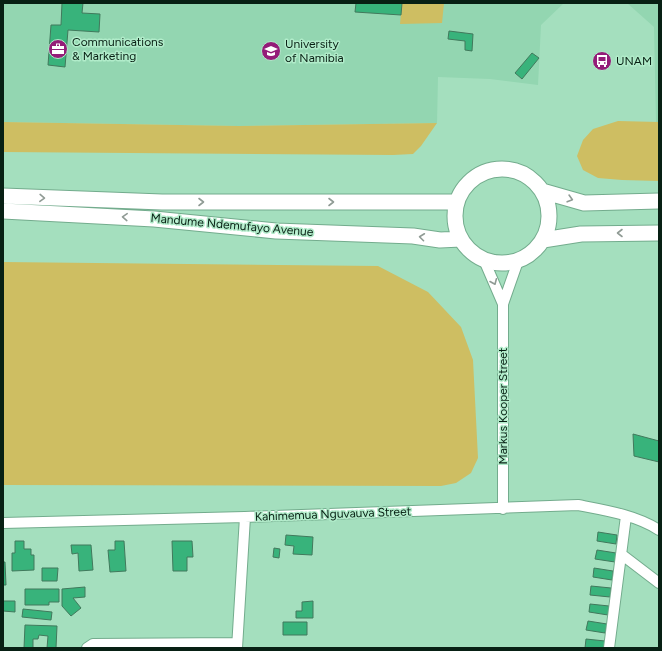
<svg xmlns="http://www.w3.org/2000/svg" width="662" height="651" viewBox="0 0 662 651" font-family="Figtree,sans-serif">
	<rect width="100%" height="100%" fill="#a4dfbe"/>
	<!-- built -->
	<path fill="#93d6b1" d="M3,3H564L541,25L538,85L490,79L438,77L437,123L239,126L3,122Z
		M627,3H659V122H656L654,27Z"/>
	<!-- green -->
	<path fill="#cebe62" d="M402,3H444L442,23L400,24Z
		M618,121L659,122V181L622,180L598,178L583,170L577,156L583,140L593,129Z
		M3,122L239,126L437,123L421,146L413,154L393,155L3,152Z
		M3,262L378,266L428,292L461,327L473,360L478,458L471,473L456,483L441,486L3,485Z"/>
	<!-- building -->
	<path fill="#38b37b" stroke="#41795c" d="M62,3H83L82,13L100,14L99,32L68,30L65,67L48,65L51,25H61Z
		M356,3H402L401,15L355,12Z
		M449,31L473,34L472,51L465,50V41L448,39Z
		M532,53L539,58L522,79L515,73Z
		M633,434L659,441V462L634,456Z
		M598,532L617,535L616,544L597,541Z
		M286,535L313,537L312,555L293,554L294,546L285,545Z
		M15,541H24V549H31V555H34V570L12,571V553H15Z
		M115,541H124L126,571L110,572L108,550H115Z
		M172,541H192L193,557H187V571H173Z
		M71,545H91L93,570L79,571L78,553L72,554Z
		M274,548L280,549L279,558L273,557Z
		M597,550L616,553L615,562L595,559Z
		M3,562H5L6,585H3Z
		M42,568H58L57,581H42Z
		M594,568L613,571L612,580L593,577Z
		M591,586L611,588L610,597L590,595Z
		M85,587V597L73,598L81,608L71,616L62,606V589Z
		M25,589H59V602H49V605H25Z
		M3,601H15V612L3,611Z
		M313,601V618H296V611H302V602Z
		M590,604L609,606L608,615L589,612Z
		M23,609L52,612L51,620L22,617Z
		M588,621L607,624L605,633L586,630Z
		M283,622H307V635H283Z
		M25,625L57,626L56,648H47L48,636L39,635L38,639H33V648H24Z
		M586,639L605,641L604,648H585Z"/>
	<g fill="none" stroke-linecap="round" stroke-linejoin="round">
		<!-- minor casing -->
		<g stroke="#73ac8d" stroke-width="12">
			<path id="minor" d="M484,260L503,304
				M503,509V304L518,261
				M3,523L245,517L578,505C604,510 636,515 659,530
				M621,554L659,583
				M87,648L93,644L237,643
				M237,648L245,517
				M609,648L626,516"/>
		</g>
		<!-- primary casing -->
		<g stroke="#73ac8d" stroke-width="17">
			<path id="primary" d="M455 216a47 47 0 1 1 94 0a47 47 0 1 1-94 0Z
				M542,191L584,203L659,201
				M3,196L162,202H457
				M3,211L154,219L276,231L413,236L440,240L461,239
				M543,240L581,234L659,233"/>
		</g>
		<!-- minor -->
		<use href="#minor" stroke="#fff" stroke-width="10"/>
		<!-- primary -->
		<use href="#primary" stroke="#fff" stroke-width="15"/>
	</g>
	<!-- one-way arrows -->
	<defs><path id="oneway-chevron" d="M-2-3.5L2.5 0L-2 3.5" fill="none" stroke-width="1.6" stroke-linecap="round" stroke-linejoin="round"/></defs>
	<g stroke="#909b95">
		<use href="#oneway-chevron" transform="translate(42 198) rotate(2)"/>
		<use href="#oneway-chevron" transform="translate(570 199) rotate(16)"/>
		<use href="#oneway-chevron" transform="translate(201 202)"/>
		<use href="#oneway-chevron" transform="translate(331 202)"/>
		<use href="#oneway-chevron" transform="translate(125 217) rotate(-177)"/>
		<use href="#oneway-chevron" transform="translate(620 233) rotate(-180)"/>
		<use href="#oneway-chevron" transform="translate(422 237) rotate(-173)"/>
		<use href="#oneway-chevron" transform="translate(494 282) rotate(67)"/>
	</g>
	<!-- icons -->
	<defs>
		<g id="office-disc" transform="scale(1)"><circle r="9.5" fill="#941c78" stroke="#b1ecca"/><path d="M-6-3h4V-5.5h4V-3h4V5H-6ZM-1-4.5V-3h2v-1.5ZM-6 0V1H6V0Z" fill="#fff"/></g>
		<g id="university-disc" transform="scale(1)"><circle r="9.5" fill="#941c78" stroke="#b1ecca"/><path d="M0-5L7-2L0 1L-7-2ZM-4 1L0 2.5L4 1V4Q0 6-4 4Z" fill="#fff"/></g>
		<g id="bus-disc" transform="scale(1)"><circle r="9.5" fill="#941c78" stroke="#b1ecca"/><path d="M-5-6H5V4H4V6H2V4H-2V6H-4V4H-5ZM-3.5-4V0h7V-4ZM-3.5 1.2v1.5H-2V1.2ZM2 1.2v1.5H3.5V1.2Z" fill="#fff"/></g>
	</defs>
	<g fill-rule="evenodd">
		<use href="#office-disc" x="58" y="49"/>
		<use href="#university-disc" x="271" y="51"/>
		<use href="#bus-disc" x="602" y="61"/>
	</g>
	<g text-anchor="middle" stroke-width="3" stroke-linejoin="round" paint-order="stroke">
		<!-- poi labels -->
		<g font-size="12" fill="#082014" stroke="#b1ecca" text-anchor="start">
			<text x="72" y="46">Communications<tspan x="72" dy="14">&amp; Marketing</tspan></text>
			<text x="285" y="48">University<tspan x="285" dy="14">of Namibia</tspan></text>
			<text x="616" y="65">UNAM</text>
		</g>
		<!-- street labels -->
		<g font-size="12" fill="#082014" stroke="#b1ecca">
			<text transform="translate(232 225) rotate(5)" y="4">Mandume Ndemufayo Avenue</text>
			<text transform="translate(503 406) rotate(-90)" y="4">Markus Kooper Street</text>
			<text transform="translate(333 514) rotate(-2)" y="4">Kahimemua Nguvauva Street</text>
		</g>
	</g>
	<!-- border -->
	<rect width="662" height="651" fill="none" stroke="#082014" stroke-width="8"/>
</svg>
